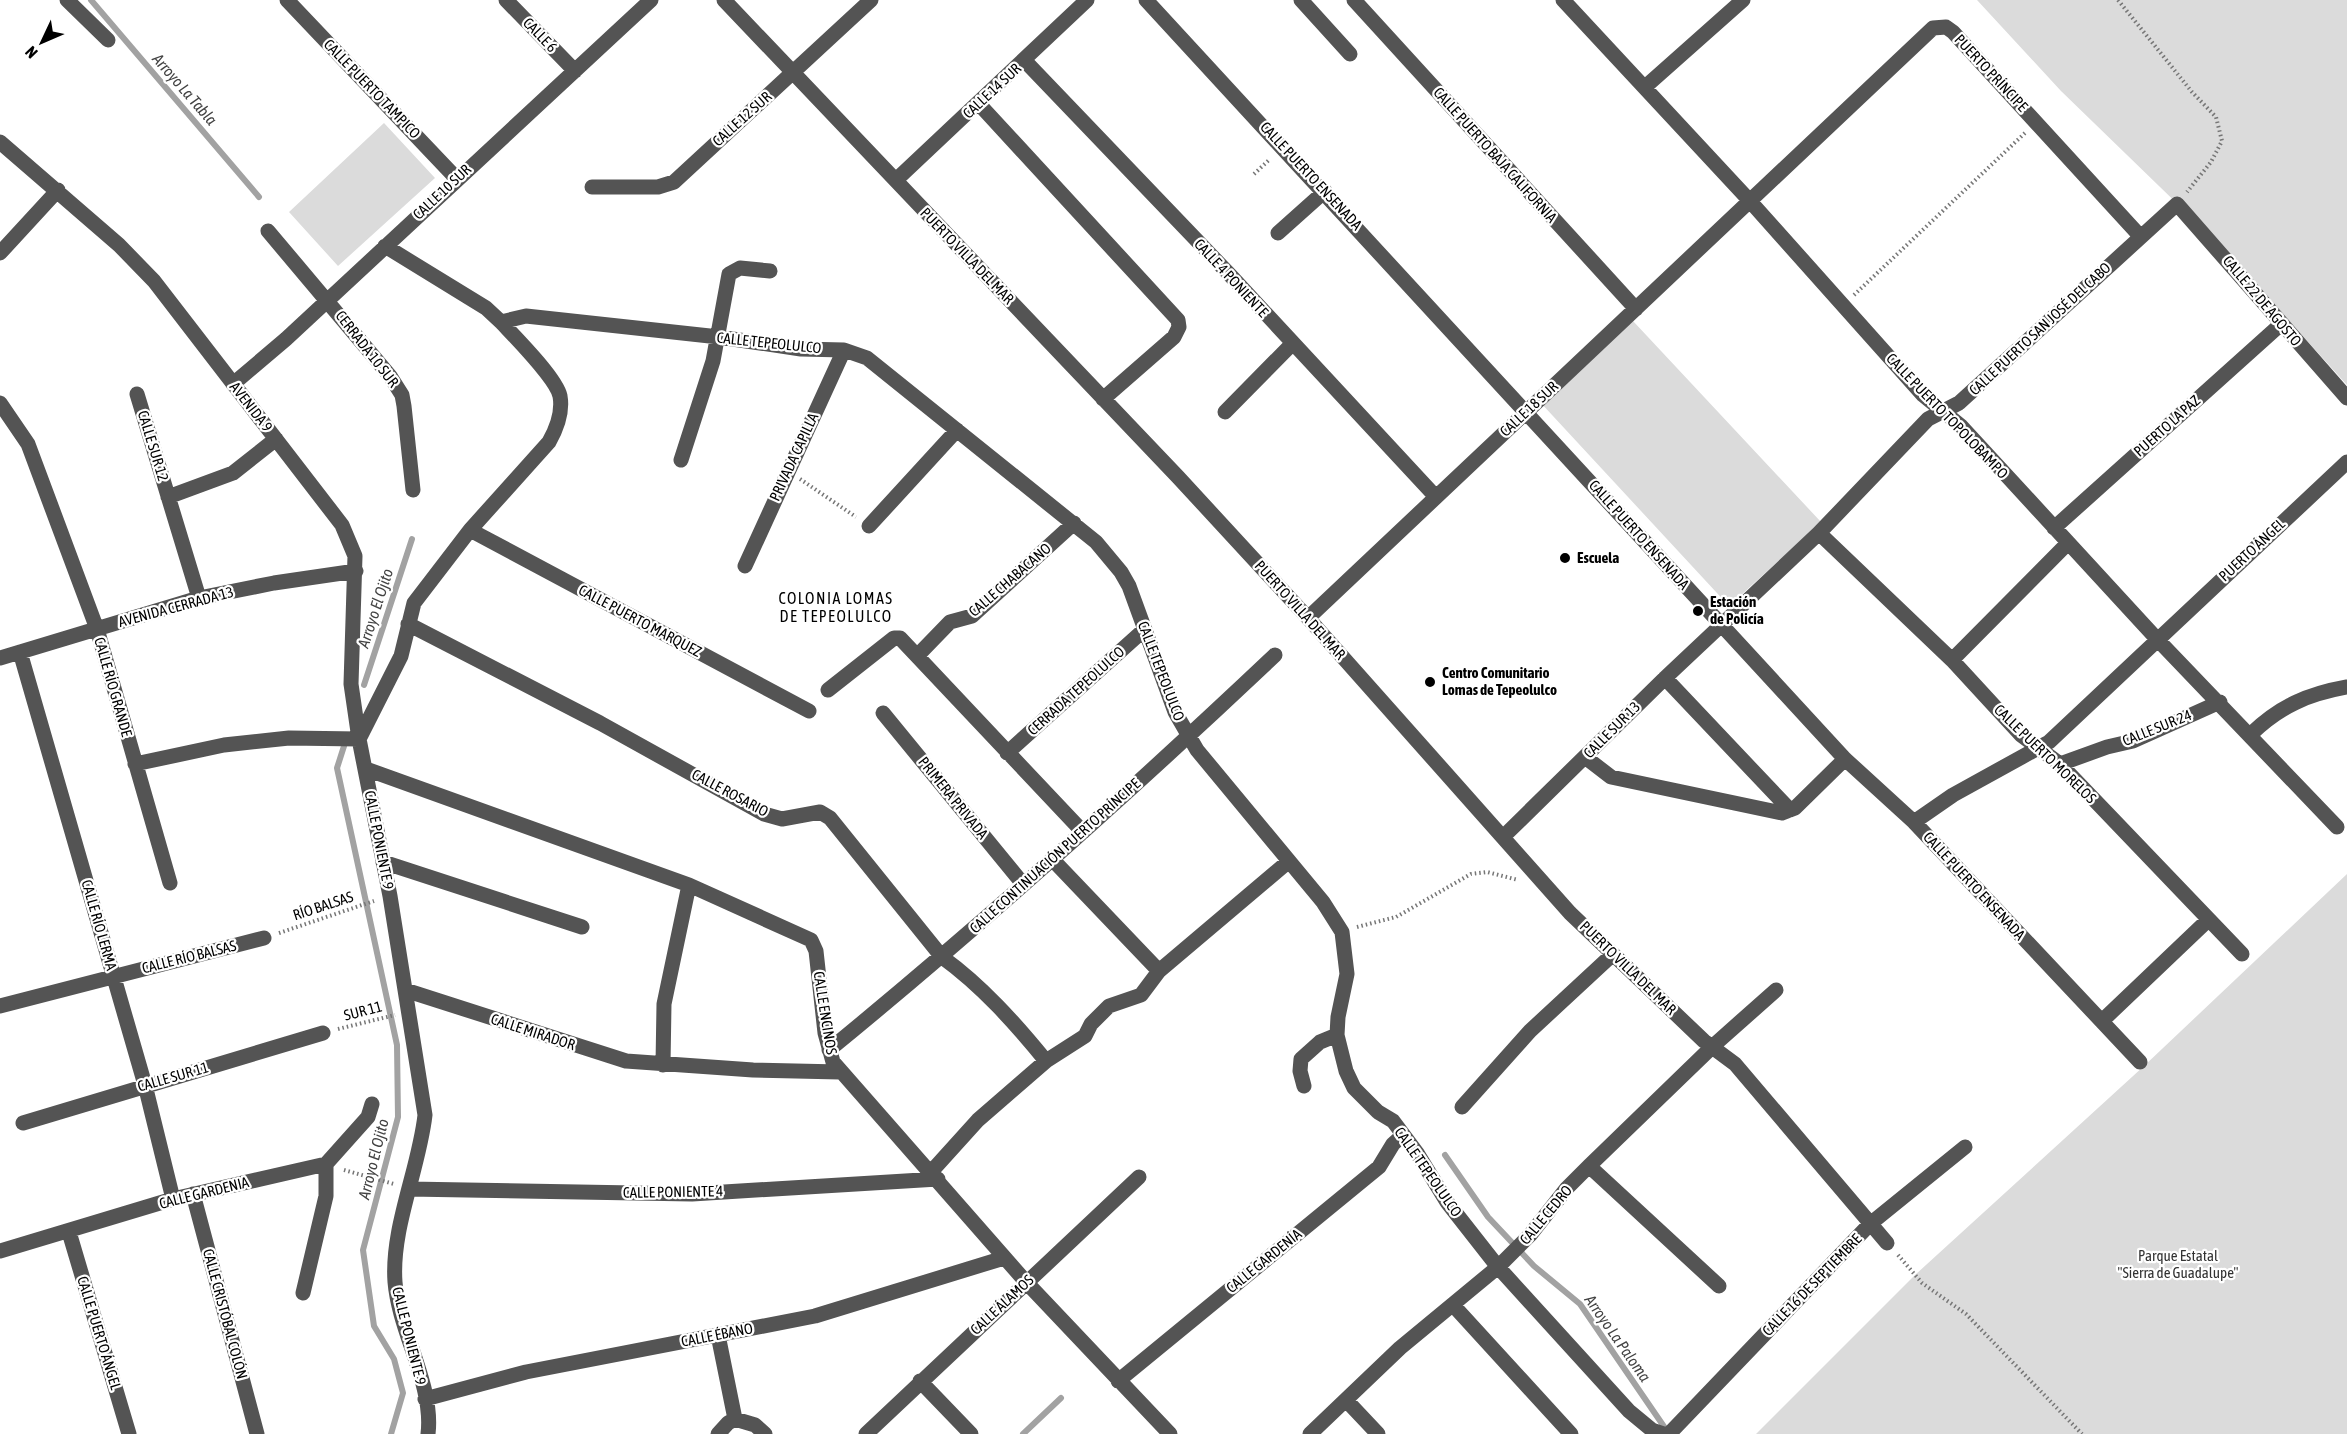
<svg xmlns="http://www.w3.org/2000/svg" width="2347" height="1434" viewBox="0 0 2347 1434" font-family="'Asap Condensed',sans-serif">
	<rect width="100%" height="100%" fill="#fff"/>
	<!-- green -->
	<path fill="#dbdbdb" d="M1977,0H2347V385L2225,250L2061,91Z
		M384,123L435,178L338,266L289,212Z
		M1633,321L1821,522L1729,606L1540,402Z
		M2347,874V1434H1756L1915,1275L2144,1066Z"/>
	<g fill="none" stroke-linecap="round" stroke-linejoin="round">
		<!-- stream -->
		<path stroke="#a2a2a2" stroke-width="6" d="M91,0L259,197
			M364,685L412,539
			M345,743L337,768L397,1045L398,1117L363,1250L374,1326L394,1359L403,1393L391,1434
			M1445,1155L1488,1217L1534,1266L1580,1304L1667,1431
			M1023,1434L1061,1398"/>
		<!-- path -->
		<path stroke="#767676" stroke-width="4" stroke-dasharray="1.5 3" stroke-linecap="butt" d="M2118,0L2192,92L2216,117L2222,141L2211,162L2187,192
			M1254,174L1270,159
			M1854,295L2025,133
			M800,479L856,517
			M1357,927L1396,917L1471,874L1487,872L1518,880
			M279,933L374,901
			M338,1029L395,1015
			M344,1170L394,1184
			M1898,1255L1922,1283L1966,1314L2082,1434"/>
		<!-- minor -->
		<path stroke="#545454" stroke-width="15" d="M67,0L108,40
			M287,0L457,179
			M506,0L575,71
			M724,0L1178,477L1308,618L1570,913L1704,1041L1735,1064L1887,1243
			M1146,0L1845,759L1914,822L2140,1062
			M1301,0L1350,54
			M1354,0L1636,309
			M1563,0L1749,200L1923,395L1961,426L2156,638L2337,827
			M1025,61L1230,275L1436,497
			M1645,87L1743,0
			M979,104L1178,320L1179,327L1174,337L1103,399
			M0,142L119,245L154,281L342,525L355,556L351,684L359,739L289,738L224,745L135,764
			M896,180L1087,0
			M592,187H658L674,182L871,0
			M268,231L390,376L402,395L404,406L413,490
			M1278,233L1325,191
			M385,246L486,308L501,322L526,316L719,337L801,349L844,350L867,358L1096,542L1121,572L1129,586L1175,712L1197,750L1323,902L1342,932L1347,974L1338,1017L1337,1035L1346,1071L1354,1088L1378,1112L1393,1121L1417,1153L1447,1202L1498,1267L1629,1411L1652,1430L1664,1434
			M0,253L58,190
			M233,384L286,339L651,0
			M137,394L199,598
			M0,403L28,444L97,629L170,883
			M1225,412L1292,344
			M681,460L713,361L729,274L740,268L770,271
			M168,497L233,473L276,439
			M869,526L957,430
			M2054,528L2280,325
			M470,530L809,711
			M1819,533L1952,660L2021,735L2060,764L2242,954
			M745,566L844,350
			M1308,618L1933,28L1946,27L1953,32L2140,236
			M408,624L600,723L764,814L782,819L820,812L830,818L942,957C982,986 1015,1023 1046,1061
			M20,652L145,1085L173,1199
			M918,655L950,622L972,616L1074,523
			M0,658L199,598L274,583L356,571
			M1952,660L2068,543
			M1665,678L1790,810
			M828,690L894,638H900L1083,832
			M883,713L1023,884
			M2251,734C2280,706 2308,694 2347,687
			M1007,753L1145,629
			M1585,757L1611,777L1782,813L1795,808L1845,759
			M2060,764L2107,747L2133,741L2220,702
			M366,769L689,885L811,940L816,951L825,1033L833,1062L1026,1282L1170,1434
			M1914,822L1953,795L2049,742L2347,462
			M1504,836L1665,678L1819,533L1928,419L1959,403L2177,204L2347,398
			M1052,859L1159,971
			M383,862L582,927
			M405,990L626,1061L753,1070L840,1072
			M0,1006L264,938
			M2102,1021L2208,920
			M829,1050C983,924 1131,791 1275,655
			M663,1065L664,1004L689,885
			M1304,1086L1300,1071L1301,1059L1320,1042L1337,1035
			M1462,1107L1530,1031L1612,955
			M23,1123L323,1033
			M1589,1166L1719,1286
			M931,1172L978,1120L1046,1061L1085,1036L1091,1024L1109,1006L1141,995L1159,971L1289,861
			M409,1189L692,1194L938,1179
			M193,1194L257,1434
			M69,1232L129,1434
			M0,1251L173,1199L326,1164
			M303,1293L326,1196V1164L368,1117L372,1104
			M1453,1305L1571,1434
			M718,1335L735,1419L755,1425L765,1434
			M920,1381L971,1434
			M1118,1381L1379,1167L1393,1144L1403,1135
			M425,1399L526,1372L815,1316L1004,1258
			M1346,1400L1378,1434
			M428,1434C434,1385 399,1332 395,1282C391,1228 419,1169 425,1115L390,896L359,739L401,656L414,603L470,530L549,442C557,428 563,413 560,396C556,378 515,337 501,322
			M718,1434L728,1423L735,1419
			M866,1434L1139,1177
			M1310,1434L1400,1348L1498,1267L1530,1235L1567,1188L1589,1166L1713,1046L1776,990
			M1669,1434L1870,1224L1965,1147"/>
	</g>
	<!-- markers -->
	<g fill="#000" stroke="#fff" stroke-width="2">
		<circle cx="1565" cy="558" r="6"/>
		<circle cx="1698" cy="611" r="6"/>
		<circle cx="1430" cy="682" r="6"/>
	</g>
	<g text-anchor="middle" stroke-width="4.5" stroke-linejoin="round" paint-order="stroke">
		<!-- street labels -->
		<g font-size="15" fill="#000" stroke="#fff">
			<text transform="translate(540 35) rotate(46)" y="5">CALLE 6</text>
			<text transform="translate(1991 73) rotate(47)" y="5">PUERTO PRÍNCIPE</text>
			<text transform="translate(372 89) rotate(46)" y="5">CALLE PUERTO TAMPICO</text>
			<text transform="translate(992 91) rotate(-43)" y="5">CALLE 14 SUR</text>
			<text transform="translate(742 119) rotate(-42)" y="5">CALLE 12 SUR</text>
			<text transform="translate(1495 155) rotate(48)" y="5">CALLE PUERTO BAJA CALIFORNIA</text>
			<text transform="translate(1311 176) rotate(47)" y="5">CALLE PUERTO ENSENADA</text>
			<text transform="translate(442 192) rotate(-43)" y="5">CALLE 10 SUR</text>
			<text transform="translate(967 256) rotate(46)" y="5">PUERTO VILLA DEL MAR</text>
			<text transform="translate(1231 278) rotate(47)" y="5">CALLE 4 PONIENTE</text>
			<text transform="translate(2262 301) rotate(50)" y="5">CALLE 22 DE AGOSTO</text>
			<text transform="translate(2040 329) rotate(-43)" y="5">CALLE PUERTO SAN JOSÉ DEL CABO</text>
			<text transform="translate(769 343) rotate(6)" y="5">CALLE TEPEOLULCO</text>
			<text transform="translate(367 349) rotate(52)" y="5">CERRADA 10 SUR</text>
			<text transform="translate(251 407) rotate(52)" y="5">AVENIDA 9</text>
			<text transform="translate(1529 409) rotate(-43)" y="5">CALLE 18 SUR</text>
			<text transform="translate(1947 416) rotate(46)" y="5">CALLE PUERTO TOPOLOBAMPO</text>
			<text transform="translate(2167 426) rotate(-42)" y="5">PUERTO LA PAZ</text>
			<text transform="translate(153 446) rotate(73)" y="5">CALLE SUR 12</text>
			<text transform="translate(794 457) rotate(-65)" y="5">PRIVADA CAPILLA</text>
			<text transform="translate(1639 535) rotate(48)" y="5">CALLE PUERTO ENSENADA</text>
			<text transform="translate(2252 550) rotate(-43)" y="5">PUERTO ÁNGEL</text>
			<text transform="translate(1010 580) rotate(-41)" y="5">CALLE CHABACANO</text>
			<text transform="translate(176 607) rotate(-15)" y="5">AVENIDA CERRADA 13</text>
			<text transform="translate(1300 610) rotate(48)" y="5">PUERTO VILLA DEL MAR</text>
			<text transform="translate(640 621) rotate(28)" y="5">CALLE PUERTO MARQUEZ</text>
			<text transform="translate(1161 671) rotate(69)" y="5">CALLE TEPEOLULCO</text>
			<text transform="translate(113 687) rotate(74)" y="5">CALLE RÍO GRANDE</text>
			<text transform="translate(1076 691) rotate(-42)" y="5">CERRADA TEPEOLULCO</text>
			<text transform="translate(2157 728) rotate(-22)" y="5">CALLE SUR 24</text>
			<text transform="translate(1612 730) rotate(-45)" y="5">CALLE SUR 13</text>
			<text transform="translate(2045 754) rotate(44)" y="5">CALLE PUERTO MORELOS</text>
			<text transform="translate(730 793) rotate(28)" y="5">CALLE ROSARIO</text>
			<text transform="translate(953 798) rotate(51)" y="5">PRIMERA PRIVADA</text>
			<text transform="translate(379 840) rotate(79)" y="5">CALLE PONIENTE 9</text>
			<text transform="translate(1055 856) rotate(-42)" y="5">CALLE CONTINUACIÓN PUERTO PRÍNCIPE</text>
			<text transform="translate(1974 886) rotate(47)" y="5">CALLE PUERTO ENSENADA</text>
			<text transform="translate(323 906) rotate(-18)" y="5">RÍO BALSAS</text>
			<text transform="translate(99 925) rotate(74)" y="5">CALLE RÍO LERMA</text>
			<text transform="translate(189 957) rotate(-14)" y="5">CALLE RÍO BALSAS</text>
			<text transform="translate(1628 968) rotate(44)" y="5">PUERTO VILLA DEL MAR</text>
			<text transform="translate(363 1011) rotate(-15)" y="5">SUR 11</text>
			<text transform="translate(825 1013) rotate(81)" y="5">CALLE ENCINOS</text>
			<text transform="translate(533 1032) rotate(18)" y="5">CALLE MIRADOR</text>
			<text transform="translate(173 1077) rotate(-16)" y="5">CALLE SUR 11</text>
			<text transform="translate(1428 1172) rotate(55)" y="5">CALLE TEPEOLULCO</text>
			<text transform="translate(673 1192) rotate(-1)" y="5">CALLE PONIENTE 4</text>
			<text transform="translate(204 1193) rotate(-14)" y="5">CALLE GARDENIA</text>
			<text transform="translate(1546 1215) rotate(-50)" y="5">CALLE CEDRO</text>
			<text transform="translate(1264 1261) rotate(-39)" y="5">CALLE GARDENÍA</text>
			<text transform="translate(1812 1285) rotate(-46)" y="5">CALLE 16 DE SEPTIEMBRE</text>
			<text transform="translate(1002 1305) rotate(-43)" y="5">CALLE ÁLAMOS</text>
			<text transform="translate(225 1314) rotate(75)" y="5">CALLE CRISTÓBAL COLÓN</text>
			<text transform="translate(99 1333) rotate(73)" y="5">CALLE PUERTO ÁNGEL</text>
			<text transform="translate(717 1335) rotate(-11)" y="5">CALLE ÉBANO</text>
			<text transform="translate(409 1336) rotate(76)" y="5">CALLE PONIENTE 9</text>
		</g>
		<!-- poi labels -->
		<g font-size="15" font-weight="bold" fill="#000" stroke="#fff" text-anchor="start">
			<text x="1577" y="563">Escuela</text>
			<text x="1710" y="607">Estación<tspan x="1710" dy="17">de Policía</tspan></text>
			<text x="1442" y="678">Centro Comunitario<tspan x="1442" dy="17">Lomas de Tepeolulco</tspan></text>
		</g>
		<!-- park labels -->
		<g font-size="15" fill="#323232" stroke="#fff">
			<text x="2178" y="1261">Parque Estatal<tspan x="2178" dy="17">"Sierra de Guadalupe"</tspan></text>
		</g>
		<!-- water labels -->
		<g font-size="16" font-style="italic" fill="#434343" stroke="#fff">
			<text transform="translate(185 89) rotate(49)" y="6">Arroyo La Tabla</text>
			<text transform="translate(375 608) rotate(-72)" y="6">Arroyo El Ojito</text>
			<text transform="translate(373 1159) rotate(-76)" y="6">Arroyo El Ojito</text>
			<text transform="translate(1618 1338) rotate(55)" y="6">Arroyo La Paloma</text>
		</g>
		<!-- neighbourhood labels -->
		<g font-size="16" letter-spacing="1.5" fill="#000" stroke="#fff">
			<text x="836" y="604">COLONIA LOMAS<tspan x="836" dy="18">DE TEPEOLULCO</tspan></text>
		</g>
	</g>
	<!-- north arrow -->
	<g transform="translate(42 42) rotate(226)" stroke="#ffffff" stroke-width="4.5" paint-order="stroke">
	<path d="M0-4.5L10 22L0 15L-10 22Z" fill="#000000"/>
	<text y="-9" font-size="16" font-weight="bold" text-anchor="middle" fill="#000000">N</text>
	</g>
</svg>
